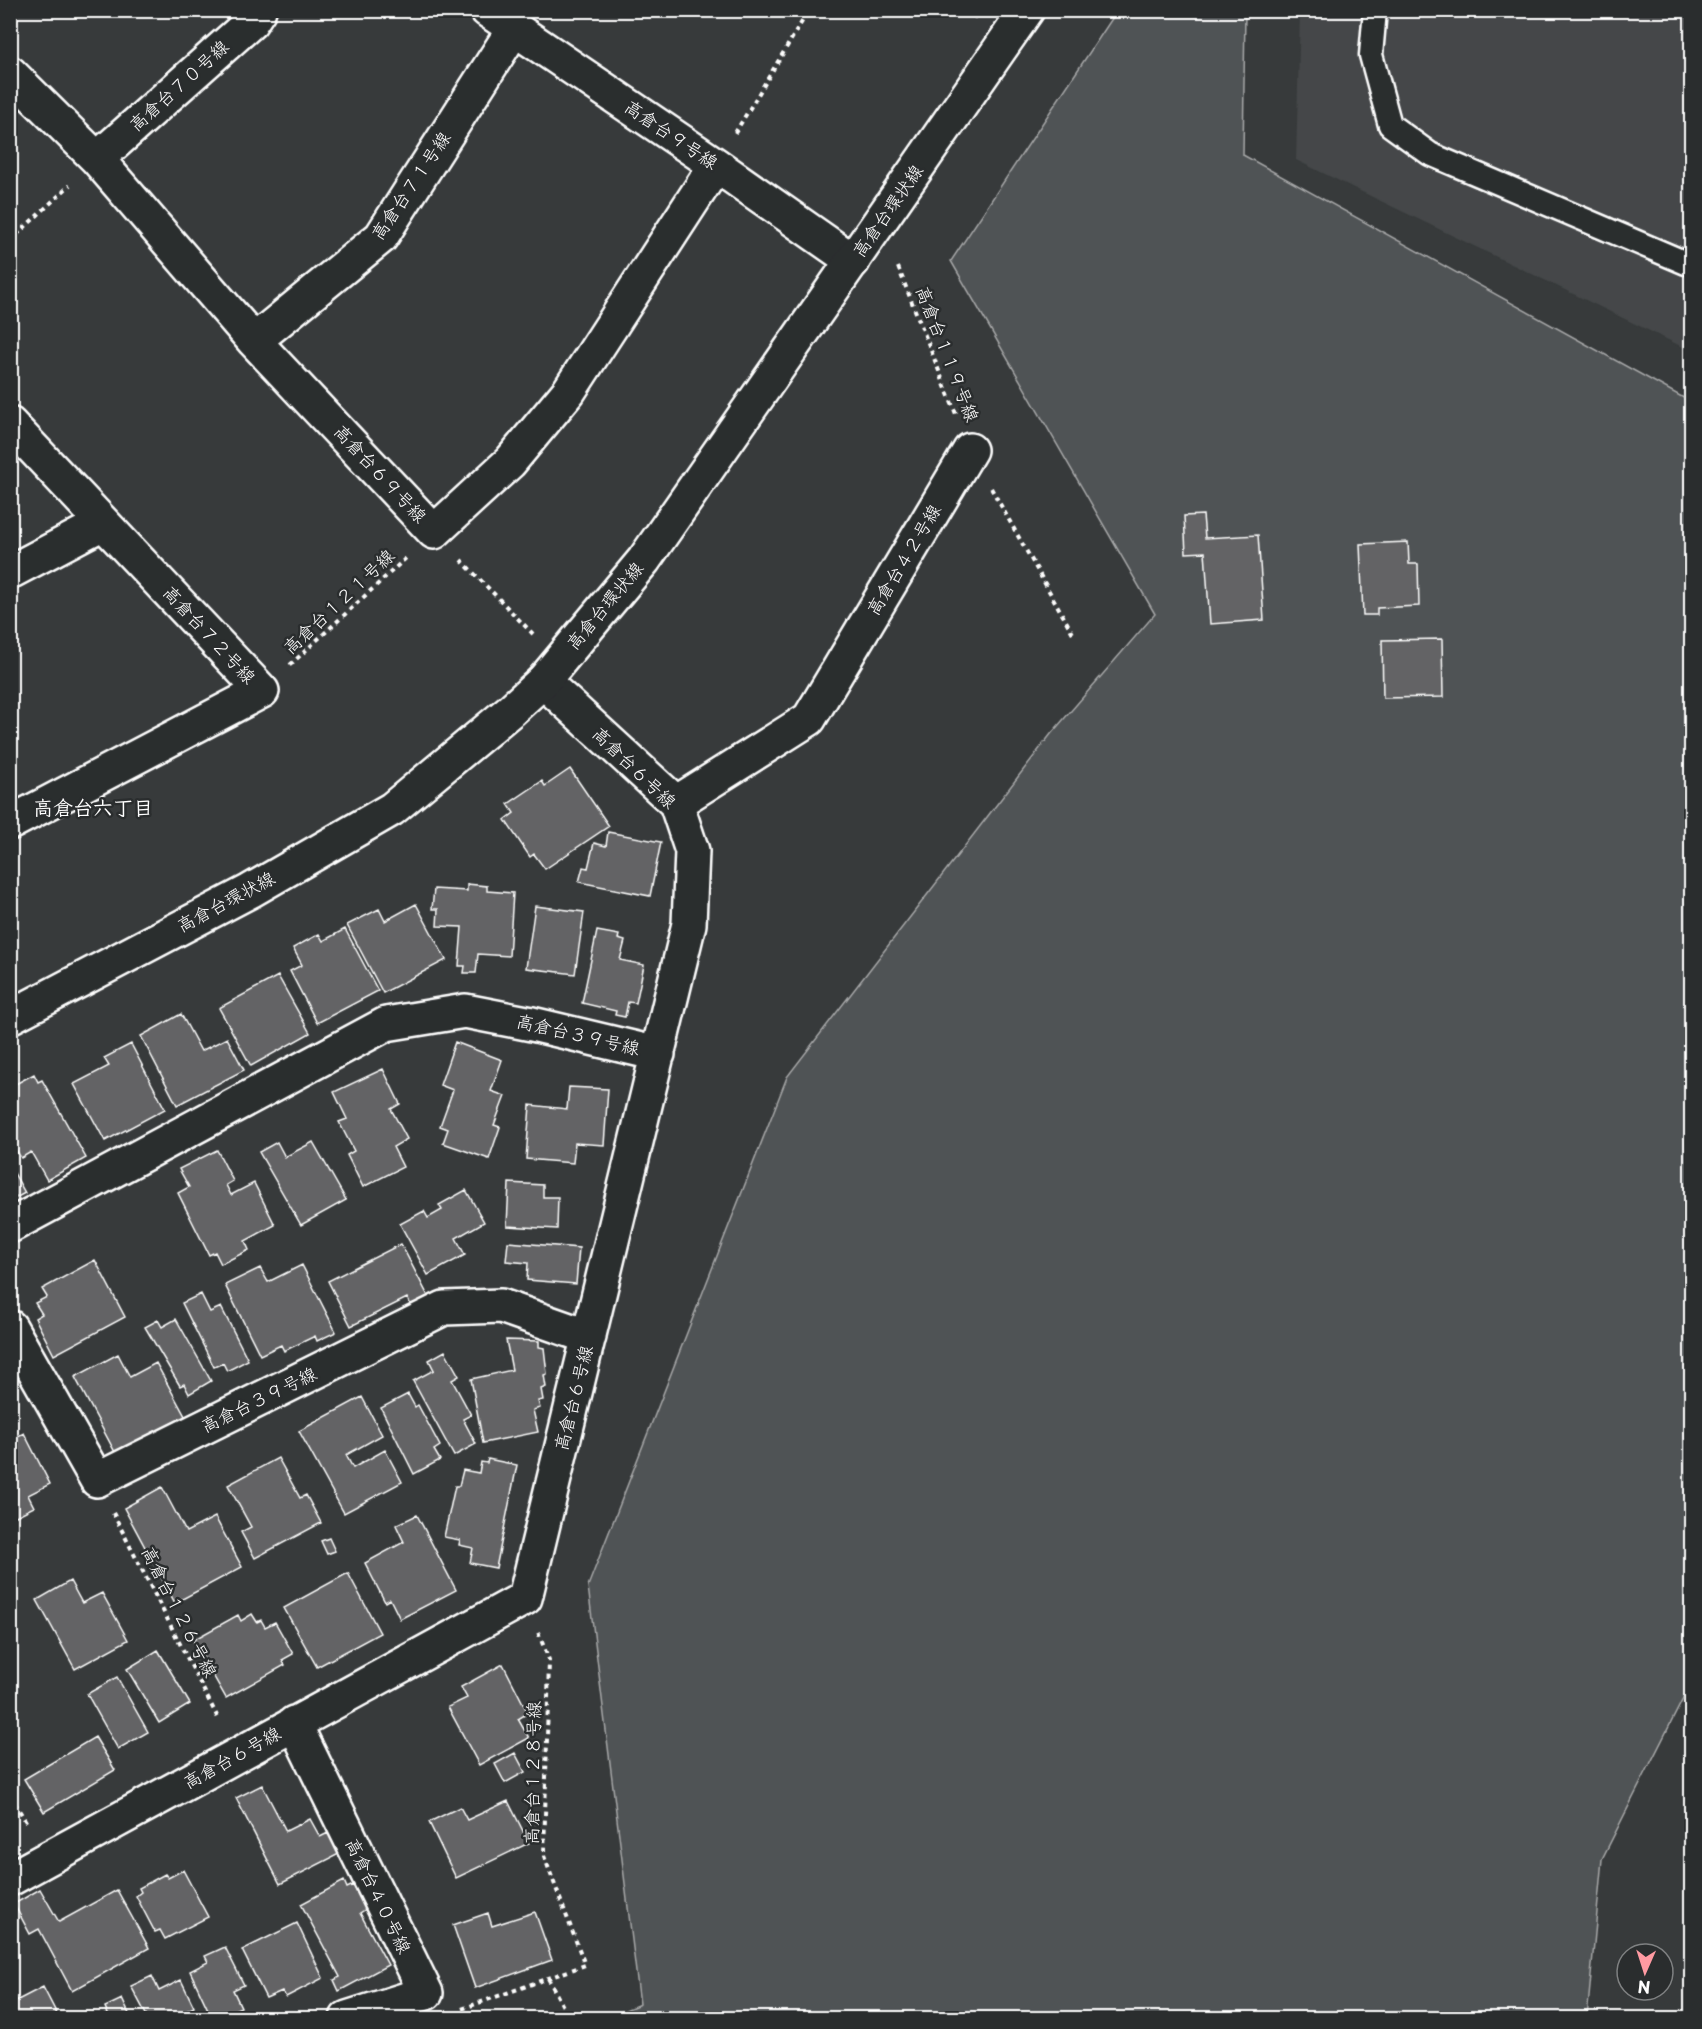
<svg xmlns="http://www.w3.org/2000/svg" width="1702" height="2029" viewBox="0 0 1702 2029" font-family="'Playpen Sans','Klee One',sans-serif">
	<rect width="100%" height="100%" fill="#373a3b"/>
	<filter id="ink" filterUnits="userSpaceOnUse"><feTurbulence type="fractalNoise" baseFrequency=".0167" numOctaves="2"/><feDisplacementMap in="SourceGraphic" scale="12" xChannelSelector="R" yChannelSelector="G"/><feConvolveMatrix kernelMatrix="1 2 1 2 8 2 1 2 1" color-interpolation-filters="sRGB"/></filter>
	<g filter="url(#ink)">
		<!-- built -->
		<path fill="#444748" d="M1300,11H1691V351L1296,160Z"/>
		<!-- green -->
		<path fill="#505354" stroke="#a8a9aa" stroke-width="1.5" d="M1117,11H1245L1243,155L1691,402V1683L1602,1859L1587,2018H606L640,2004L588,1586L787,1077L1051,734L1155,614L951,261Z"/>
		<!-- building -->
		<path fill="#636465" stroke="#fff" stroke-width="1.5" d="M1203,515L1205,538L1258,535L1264,620L1210,624L1205,552L1186,553L1184,516Z
			M1408,542L1409,564H1418L1419,606L1377,608V615H1363L1360,544Z
			M1442,639L1443,697L1383,698L1382,640Z
			M570,769L609,826L545,869L534,854L530,857L505,820L514,813L508,804L542,781L545,786Z
			M608,832L661,842L650,896L579,882L583,867L588,868L594,843L606,846Z
			M467,884L487,886V891L513,893L509,956L478,954L476,973H464L465,966H459L462,927L437,926L438,909H432L434,889L467,891Z
			M416,904L446,960L383,993L347,925L379,909L385,921Z
			M535,906L584,912L575,974L526,968Z
			M345,929L378,991L317,1023L290,971L302,965L293,948L319,934L323,941Z
			M597,931L619,935L618,939L625,941L620,960L644,965L636,1003L628,1002L625,1017L615,1015L616,1011L582,1003Z
			M278,976L310,1033L251,1066L219,1008Z
			M181,1014L201,1051L227,1038L244,1070L177,1105L141,1036Z
			M455,1042L502,1060L491,1091L505,1096L494,1125L500,1127L489,1159L443,1143L448,1129L440,1126L453,1090L440,1085Z
			M131,1044L165,1109L105,1141L74,1084L109,1066L104,1058Z
			M383,1069L400,1104L391,1109L407,1139L393,1147L403,1167L363,1187L347,1155L354,1151L339,1122L347,1119L334,1092Z
			M34,1074L38,1082L42,1080L86,1158L47,1180L31,1152L21,1158L10,1140V1087Z
			M569,1087L608,1089L604,1145L575,1143L573,1163L526,1159L530,1105L567,1109Z
			M277,1142L285,1157L313,1142L346,1200L301,1225L259,1152Z
			M217,1150L233,1181L226,1185L231,1195L254,1183L275,1225L245,1241L249,1250L221,1264L215,1252L209,1255L178,1193L189,1187L179,1169Z
			M10,1166L25,1193L10,1201Z
			M509,1183L543,1185V1197H558L557,1229L507,1226Z
			M466,1190L484,1222L456,1238L465,1255L428,1275L400,1224L424,1211L428,1218L442,1210L439,1205Z
			M508,1242L579,1248L576,1284L527,1280L528,1263L506,1261Z
			M401,1244L428,1296L411,1305L407,1298L351,1326L328,1281Z
			M95,1260L125,1317L54,1355L35,1318L42,1314L35,1303L47,1297L42,1289Z
			M302,1265L336,1332L317,1341L315,1336L284,1351L281,1345L260,1355L225,1285L260,1268L268,1282Z
			M201,1294L210,1312L221,1307L248,1360L227,1371L223,1363L214,1367L182,1303Z
			M176,1319L211,1381L189,1394L184,1384L180,1386L145,1327L158,1320L162,1327Z
			M506,1340L539,1341V1347L544,1348L547,1374L544,1375L546,1387L541,1389L543,1400L538,1401L540,1408L533,1410L538,1432L483,1443L471,1379L512,1370Z
			M445,1351L459,1376L452,1380L471,1415L463,1419L476,1444L454,1456L413,1381L434,1370L429,1360Z
			M118,1354L130,1377L156,1363L186,1418L116,1454L75,1377Z
			M408,1394L415,1407L418,1405L440,1446L434,1450L440,1460L414,1474L381,1408Z
			M362,1397L382,1435L346,1455L353,1468L385,1450L402,1482L344,1513L299,1431Z
			M24,1433L50,1484L28,1495L34,1507L10,1519V1440Z
			M278,1458L300,1498L306,1495L321,1523L255,1558L241,1532L251,1527L228,1485Z
			M488,1459L517,1465L496,1568L470,1563L473,1548L459,1545L460,1540L444,1537L455,1486H459L463,1470L479,1473L481,1462L487,1463Z
			M162,1487L186,1532L215,1517L242,1567L175,1603L124,1508Z
			M417,1515L456,1590L400,1619L390,1599L385,1602L365,1563L404,1542L396,1525Z
			M329,1538L335,1551L327,1554L321,1541Z
			M348,1573L380,1633L317,1667L284,1608Z
			M70,1581L82,1603L102,1593L128,1640L75,1669L37,1600Z
			M252,1614L257,1622L261,1620L265,1627L275,1622L293,1654L282,1660L285,1665L226,1698L193,1640L238,1615L241,1621Z
			M158,1650L190,1704L159,1723L127,1669Z
			M503,1664L528,1713L518,1719L529,1738L479,1765L448,1707L467,1698L461,1687Z
			M117,1677L148,1732L118,1749L87,1694Z
			M95,1737L115,1770L44,1812L24,1779Z
			M515,1753L525,1772L505,1783L495,1764Z
			M262,1785L286,1831L310,1819L320,1837L328,1833L339,1854L280,1884L236,1798Z
			M508,1801L529,1843L456,1878L429,1822L460,1807L467,1820Z
			M183,1870L208,1917L165,1939L160,1930L155,1932L136,1896L141,1892L139,1888L165,1874L168,1878Z
			M344,1881L347,1888L353,1885L366,1909L360,1913L388,1965L339,1991L334,1980L340,1977L301,1904Z
			M40,1889L59,1922L117,1890L149,1948L72,1991L39,1929L30,1934L14,1904Z
			M535,1912L552,1960L475,1988L453,1925L488,1913L492,1926Z
			M297,1923L323,1978L286,1997L282,1991L266,1998L242,1950Z
			M225,1947L244,1985L233,1990L241,2007L217,2018H212L190,1971L208,1962L205,1956Z
			M152,1976L159,1991L181,1980L194,2007L184,2012L187,2018H148L131,1986Z
			M43,1987L59,2018H10V2004Z
			M122,1999L131,2018H98L108,2014L105,2007Z"/>
		<g fill="none" stroke-linecap="round" stroke-linejoin="round">
			<!-- service casing -->
			<g stroke="#fff" stroke-width="27">
				<path id="service" d="M1375,10L1371,55L1390,125L1430,154L1686,263H1692"/>
			</g>
			<!-- minor casing -->
			<g stroke="#fff" stroke-width="38">
				<path id="minor" d="M487,10L716,165L853,261
					M10,73L97,159L254,341L434,532L510,462L569,391L716,165
					M97,159L251,22L259,10
					M254,341L381,237L514,29
					M10,424L262,691L10,823
					M10,572L103,523
					M676,803L809,719L970,450
					M10,1226L386,1024L465,1011L532,1024L658,1054
					M10,1327L97,1480L444,1308L501,1306L589,1337
					M294,1723L426,1993L347,2018
					M10,1879L525,1598L689,924L692,851L676,803L543,681"/>
			</g>
			<!-- tertiary casing -->
			<g stroke="#fff" stroke-width="38">
				<path id="tertiary" d="M10,1017L250,891L392,809L510,711L543,681L644,560L1027,10"/>
			</g>
			<!-- path -->
			<path stroke="#fff" stroke-width="4" stroke-dasharray="4.5 4.5" stroke-linecap="butt" d="M965,10L977,18
				M735,133L809,10
				M10,241L70,185
				M898,267L956,414
				M991,488L1075,637
				M461,560L533,634
				M290,665L406,558
				M113,1513L219,1720
				M10,1795L28,1825
				M548,1978L569,2018
				M462,2009L585,1965L544,1856L549,1660L538,1632"/>
			<!-- service -->
			<use href="#service" stroke="#2a2d2e" stroke-width="22"/>
			<!-- minor -->
			<use href="#minor" stroke="#2a2d2e" stroke-width="33"/>
			<!-- tertiary -->
			<use href="#tertiary" stroke="#2a2d2e" stroke-width="33"/>
		</g>
	</g>
	<g text-anchor="middle" stroke-width="5" stroke-linejoin="round" paint-order="stroke">
		<!-- street labels -->
		<g font-size="18" fill="#fff" stroke="#2a2d2e">
			<text transform="translate(179 86) rotate(-42)" y="6">高倉台７０号線</text>
			<text transform="translate(671 135) rotate(34)" y="6">高倉台９号線</text>
			<text transform="translate(411 186) rotate(-56)" y="6">高倉台７１号線</text>
			<text transform="translate(888 211) rotate(-55)" y="6">高倉台環状線</text>
			<text transform="translate(947 354) rotate(69)" y="6">高倉台１１９号線</text>
			<text transform="translate(380 474) rotate(47)" y="6">高倉台６９号線</text>
			<text transform="translate(904 560) rotate(-59)" y="6">高倉台４２号線</text>
			<text transform="translate(339 602) rotate(-43)" y="6">高倉台１２１号線</text>
			<text transform="translate(605 606) rotate(-50)" y="6">高倉台環状線</text>
			<text transform="translate(209 635) rotate(47)" y="6">高倉台７２号線</text>
			<text transform="translate(634 768) rotate(44)" y="6">高倉台６号線</text>
			<text transform="translate(226 902) rotate(-28)" y="6">高倉台環状線</text>
			<text transform="translate(578 1035) rotate(13)" y="6">高倉台３９号線</text>
			<text transform="translate(574 1398) rotate(-76)" y="6">高倉台６号線</text>
			<text transform="translate(259 1400) rotate(-26)" y="6">高倉台３９号線</text>
			<text transform="translate(179 1612) rotate(63)" y="6">高倉台１２６号線</text>
			<text transform="translate(232 1758) rotate(-29)" y="6">高倉台６号線</text>
			<text transform="translate(533 1773) rotate(-89)" y="6">高倉台１２８号線</text>
			<text transform="translate(378 1896) rotate(64)" y="6">高倉台４０号線</text>
		</g>
		<!-- neighbourhood labels -->
		<g font-size="20" font-weight="bold" fill="#fff" stroke="#2a2d2e">
			<text x="93" y="815">高倉台六丁目</text>
		</g>
	</g>
	<!-- margin -->
	<rect width="1702" height="2029" fill="none" stroke="#2a2d2e" stroke-width="36"/>
	<rect x="18" y="18" width="1666" height="1993" fill="none" stroke="#fff" stroke-width="2" filter="url(#ink)"/>
	<!-- north arrow -->
	<g transform="translate(1645 1972) rotate(183)"><circle r="28" fill="#2a2d2e" stroke="#7f8182" stroke-width="1.5"/>
	<path d="M0-4.5L10 22L0 15L-10 22Z" fill="#ff9aa2"/>
	<text y="-9" font-size="16" font-weight="bold" text-anchor="middle" fill="#ffffff">N</text>
	</g>
</svg>
